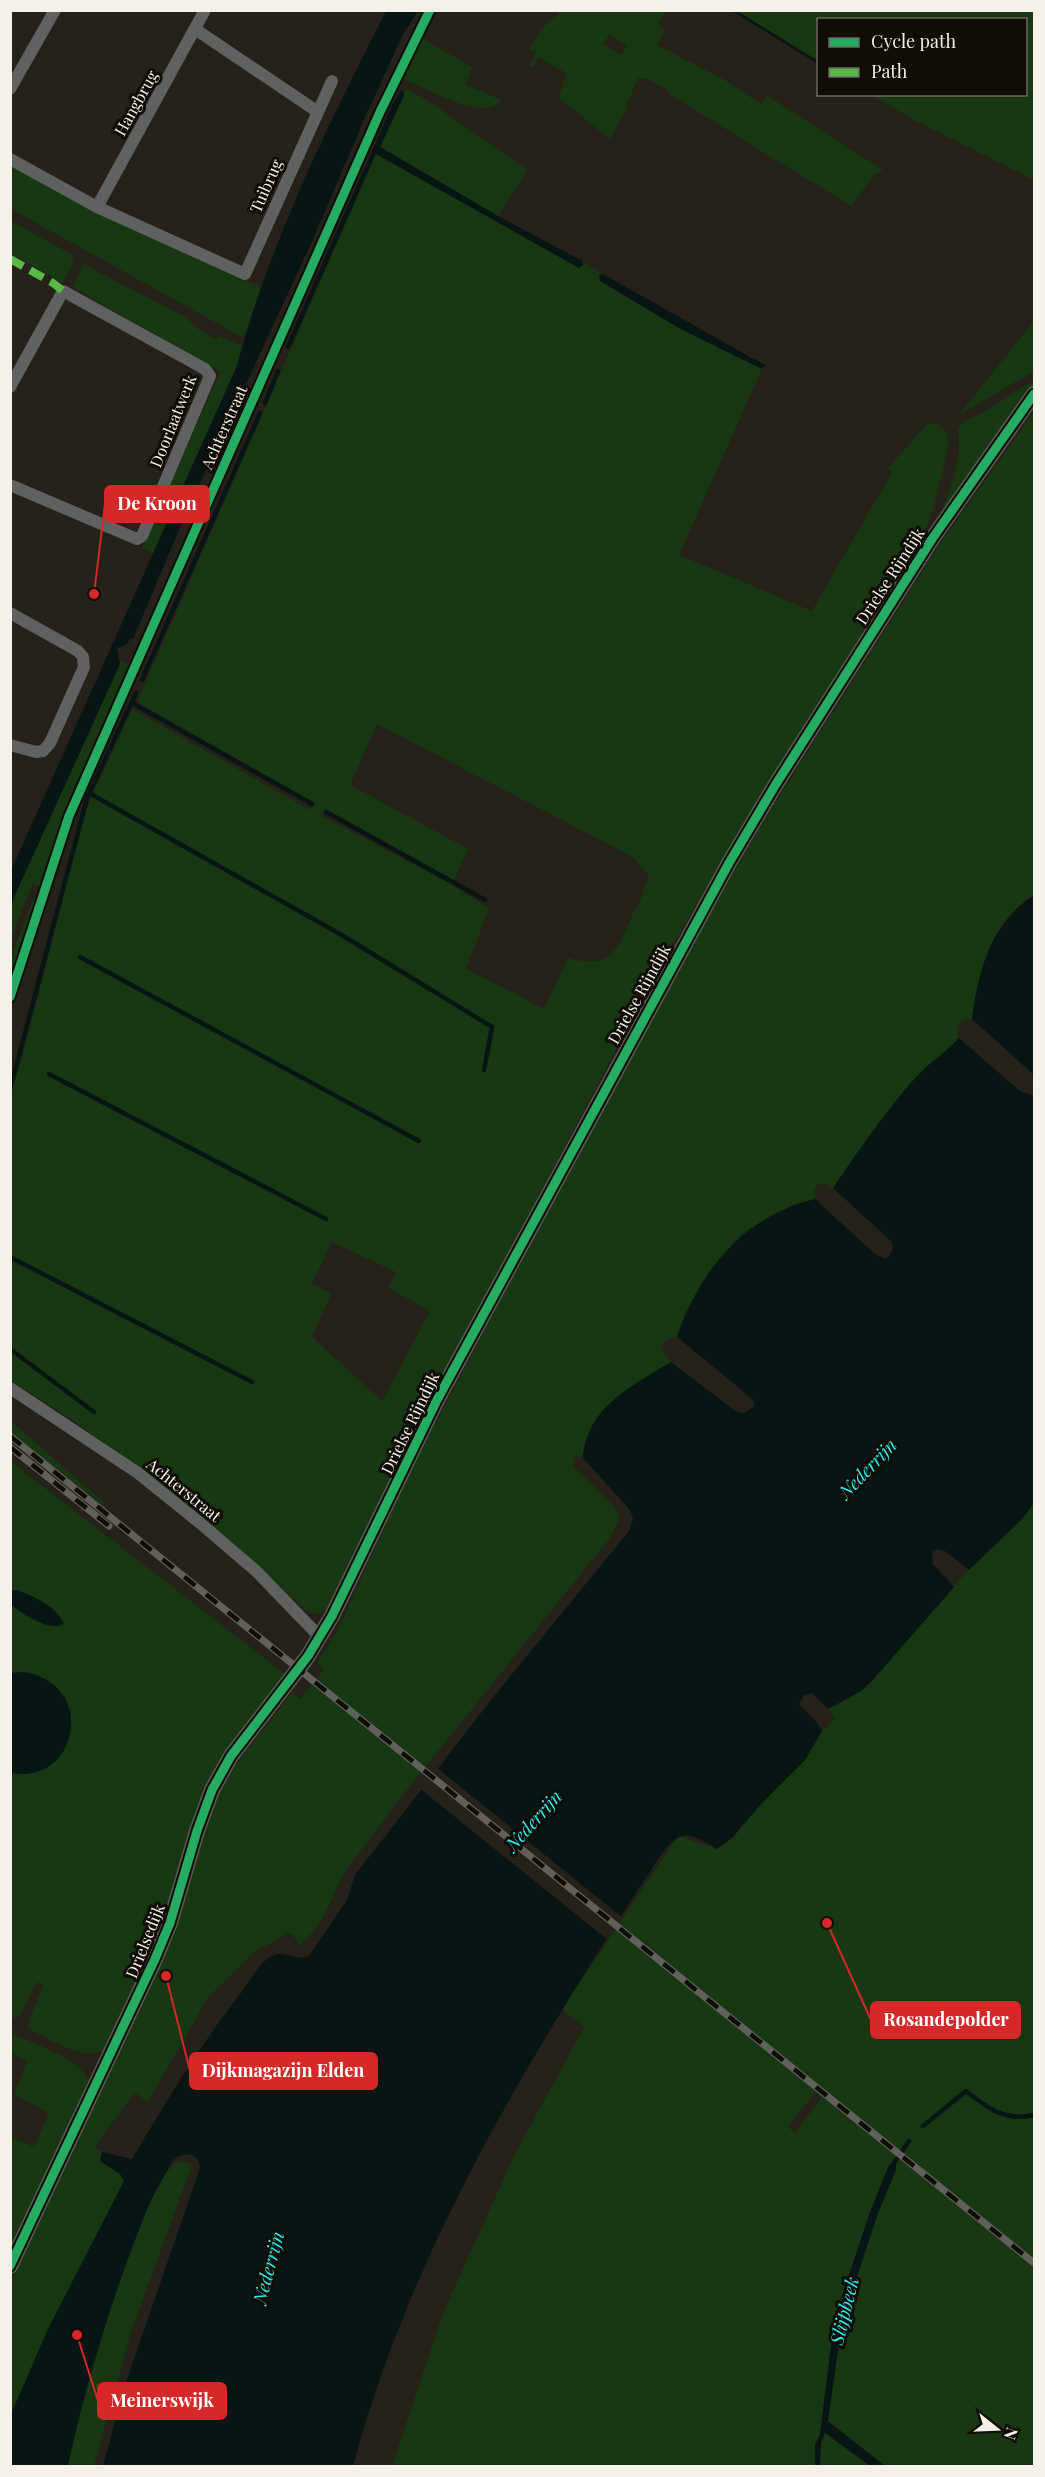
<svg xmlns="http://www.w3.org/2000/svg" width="1045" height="2477" viewBox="0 0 1045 2477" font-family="'Playfair Display',serif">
	<rect width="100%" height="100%" fill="#26221a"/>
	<!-- green -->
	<path fill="#173813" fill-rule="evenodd" d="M559,10L665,11L658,23L665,31L657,45L723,79L761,104L766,95L883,170L874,175L851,206L669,94L667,89L645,78H638L626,106L628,107L610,139L559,98L566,73L539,57L533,68L529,65L536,53L529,49L541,29L556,16ZM609,35L627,46L622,55L603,44Z
		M737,11H1034V180L914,120L872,95L1026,94V20H818V61Z
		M420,37L472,67L466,85L501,100C484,124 426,87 405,80L402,75Z
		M407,89L425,99L528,170L498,216L380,147L404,95L403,92Z
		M376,154L482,213L583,265L582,261L603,274L599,277L600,281L679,328L762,369L679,555L812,611L891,474V470L888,468L927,424L938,423L947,433L949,443L934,507L921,543L763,791L658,970L399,1460L339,1590L325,1610L319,1614L304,1609L231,1541L172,1495L70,1418L11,1381V1086L21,1062L82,825L90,801L132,709L310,810L315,803L137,702ZM377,724L631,856L649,875L638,907L635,909C619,945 614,972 568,958L544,1009L466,969L489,908L445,881L320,815L326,809L454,880L468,849L350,785ZM332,1242L396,1272L388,1288L430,1311L382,1401L312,1337L331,1294L312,1283Z
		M10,164L243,280L261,286L244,338L11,209Z
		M11,221L71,254L74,262L63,283L11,254Z
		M83,264L187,318L198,329L216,339L220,336L242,346L237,366L153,553L142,548L220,372L73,287Z
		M1034,321V371L958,416Z
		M1034,380V385L939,518C950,490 963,458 958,428L967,420L982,413Z
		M1034,412V895C990,924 979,970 972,1019C959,1020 955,1025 959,1038C947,1052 930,1062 918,1076C886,1110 860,1149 833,1188L825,1183L817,1185L814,1190L815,1199L792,1205L744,1232L733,1243L685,1312L677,1337L667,1340L662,1345L663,1351L671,1362C633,1385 587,1407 583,1457L577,1456L573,1458V1466L613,1505L620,1517L610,1538L409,1787L347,1869C331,1895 326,1923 300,1945L292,1934L288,1933L255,1952L209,1996L148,2102L136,2093L132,2096L96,2145L95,2148L102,2152L100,2161L120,2174L161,2179L175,2163L185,2161L192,2165L130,2335L94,2466H11L10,2284L133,2023L218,1796L236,1765L292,1693L300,1699L324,1669L317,1663L339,1627L413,1466L671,978L777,800L939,546Z
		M121,660L129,665L81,775L42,887L32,884L11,939V904Z
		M34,897L38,898L11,985V958Z
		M11,1421L102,1501L107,1509L11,1432Z
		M10,1461L285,1674L239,1733L160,1933L104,2050C81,2062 50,2038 28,2029L29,2020L43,1985L37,1982L20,2015L11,2020V1773L43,1769L58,1758L64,1750L71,1713L64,1695L23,1672L11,1673V1605L26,1616L58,1627L56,1612L16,1590L11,1591Z
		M1034,1503V2466H392L443,2313L513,2158L584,2027L563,2010L570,1997L678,1836L716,1849L725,1845L775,1789L805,1760L822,1731L835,1718L828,1709L850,1698L870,1683L972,1566L1022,1519ZM815,2092L821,2098L795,2133L788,2127Z
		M11,2033C31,2043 84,2059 88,2082L11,2252V2137L34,2147L49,2113L14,2094L27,2061L11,2053Z"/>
	<!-- water -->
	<path fill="#081515" d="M386,11H418L402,36L364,120L315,235L184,518L133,639L131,638L126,645L117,648L120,664L11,904V873L13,866L237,366C270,241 328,125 386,11Z
		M732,11H737L818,61V64Z
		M402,90L404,95L380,147L498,216L582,261L583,265L579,268L376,154L373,149L392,105Z
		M603,274L750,357L766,365L762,369L679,328L600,281L599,275Z
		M1034,895V1075L972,1019C979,970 990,924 1034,895Z
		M959,1038L1021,1092L1034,1095V1503L1022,1519L969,1570L945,1551L938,1549L932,1552L933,1564L954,1587L870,1683L861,1691L828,1709L812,1693L804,1695L799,1704L816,1721L822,1731L805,1760L759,1806L733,1837L717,1849C687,1831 680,1828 659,1858C535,2047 412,2246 353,2466H103L124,2388L200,2168C198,2148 175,2152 169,2167C162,2180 154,2193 148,2207C114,2291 87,2378 68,2466H11V2414L48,2329L124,2181L120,2174L100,2161L102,2152L132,2159C166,2102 200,2045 241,1993C249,1981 258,1965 270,1957C282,1948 296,1962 309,1956L347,1900L355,1875L495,1695L629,1531L633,1519L630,1510L583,1458C587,1407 632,1386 671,1362L734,1410L743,1414L753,1407L754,1402L750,1397L677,1337C700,1270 744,1216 815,1199L875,1254L886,1259C891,1254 894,1250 892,1242L833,1188C860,1149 886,1110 918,1075C930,1062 947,1052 959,1038Z
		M16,1590C32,1595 58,1607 64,1624C48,1632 24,1614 11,1605V1591Z
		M23,1672C97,1682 80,1786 10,1773L11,1673Z
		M896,2159V2170L878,2213L842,2322L828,2421L885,2466H870L825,2433L821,2443L820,2466H815V2445L820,2434L834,2320L870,2212L889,2165Z"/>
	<!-- pier -->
	<path fill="#26221a" d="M436,1767L623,1918L608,1940L419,1788Z"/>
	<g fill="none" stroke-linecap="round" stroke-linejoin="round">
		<!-- stream -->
		<path stroke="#081515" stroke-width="4.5" d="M288,347L375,150
			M265,403L278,371
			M142,680L260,413
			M132,703L312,804
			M89,793L340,934L492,1027L484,1070
			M326,812L485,900
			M80,957L419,1141
			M49,1074L326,1219
			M10,1090L87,798L136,693
			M10,1257L252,1382
			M10,1349L94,1412
			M923,2126L966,2091C988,2108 1005,2122 1034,2115
			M894,2163L909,2141"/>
		<!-- street -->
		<path stroke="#5f6261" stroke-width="12" d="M10,89L55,10
			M318,112L332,81
			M10,159L97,207L245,274L318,112L195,29
			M97,207L205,10
			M10,387L63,291L205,369L210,376L142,536L137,539L10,485
			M10,613L78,651L83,657L84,667L50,743L43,751L36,752L10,745
			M10,997L69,816L380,112L430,10
			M10,1388L138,1473L200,1523L256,1571L320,1637"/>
		<!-- secondary -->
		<path stroke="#595956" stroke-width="16" d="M10,2266L155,1959L170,1923L197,1831L212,1790L231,1756L308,1656L332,1616L437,1400L729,863L776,784L932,539L1034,394"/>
		<!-- rail casing -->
		<g stroke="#61605b" stroke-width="7">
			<path id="rail" d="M10,1436L1034,2263
				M10,1447L109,1526"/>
		</g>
		<!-- rail -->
		<use href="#rail" stroke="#100d07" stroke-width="4.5" stroke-dasharray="14" stroke-linecap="butt"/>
		<!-- quiet -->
		<path stroke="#58b947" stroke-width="8" stroke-dasharray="15 8" stroke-linecap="butt" d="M10,259L53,283L63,291"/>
		<!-- cycleway casing -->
		<g stroke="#100d07" stroke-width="13">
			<path id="cycleway" d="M10,997L69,816L380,112L430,10
				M10,2266L155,1959L170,1923L197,1831L212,1790L231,1756L308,1656L332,1616L437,1400L729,863L776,784L932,539L1034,394"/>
		</g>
		<!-- cycleway -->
		<use href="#cycleway" stroke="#26ab63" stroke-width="9"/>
	</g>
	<g text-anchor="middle" stroke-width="6" stroke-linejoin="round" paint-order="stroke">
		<!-- street labels -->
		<g font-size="16" fill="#f5f1e8" stroke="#100d07">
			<text transform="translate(136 103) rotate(-61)" y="6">Hangbrug</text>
			<text transform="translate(266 186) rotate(-66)" y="6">Tuibrug</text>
			<text transform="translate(173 421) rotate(-68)" y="6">Doorlaatwerk</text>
			<text transform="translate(224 427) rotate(-66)" y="6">Achterstraat</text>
			<text transform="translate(890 576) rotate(-57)" y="6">Drielse Rijndijk</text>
			<text transform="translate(639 994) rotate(-61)" y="6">Drielse Rijndijk</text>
			<text transform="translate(410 1423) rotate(-64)" y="6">Drielse Rijndijk</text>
			<text transform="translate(184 1490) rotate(39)" y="6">Achterstraat</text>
			<text transform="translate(145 1941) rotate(-68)" y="6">Drielsedijk</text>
		</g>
		<!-- water labels -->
		<g font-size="18" font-style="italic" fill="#2aeff0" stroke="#100d07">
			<text transform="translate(868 1469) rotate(-46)" y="6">Nederrijn</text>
			<text transform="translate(534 1821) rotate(-48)" y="6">Nederrijn</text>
			<text transform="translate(269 2268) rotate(-75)" y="6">Nederrijn</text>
			<text transform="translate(845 2311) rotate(-76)" y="6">Slijpbeek</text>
		</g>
	</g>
	<!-- callouts -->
	<path fill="none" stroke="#d62828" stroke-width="2" d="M94 594L105 504M827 1923L871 2020M166 1976L190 2071M77 2335L98 2401"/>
	<g fill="#d62828" stroke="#100d07" stroke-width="2">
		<circle cx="94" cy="594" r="6"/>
		<circle cx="827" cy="1923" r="6"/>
		<circle cx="166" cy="1976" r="6"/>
		<circle cx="77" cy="2335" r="6"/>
	</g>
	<g fill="#d62828" stroke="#d62828" stroke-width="2">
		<rect x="105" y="486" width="104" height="36" rx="6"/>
		<rect x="871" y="2002" width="149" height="36" rx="6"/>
		<rect x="190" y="2053" width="187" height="36" rx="6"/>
		<rect x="98" y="2383" width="128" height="36" rx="6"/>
	</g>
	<g font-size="18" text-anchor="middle" font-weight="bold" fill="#fff">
		<text x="157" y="510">De Kroon</text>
		<text x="946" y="2026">Rosandepolder</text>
		<text x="283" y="2077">Dijkmagazijn Elden</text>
		<text x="162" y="2407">Meinerswijk</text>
	</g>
	<!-- border -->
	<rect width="1045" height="2477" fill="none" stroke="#f5f1e8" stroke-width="24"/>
	<!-- legend -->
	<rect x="817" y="18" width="210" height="78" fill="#100d07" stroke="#6c6861" stroke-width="1.5"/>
	<rect x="829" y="38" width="30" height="9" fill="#26ab63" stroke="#6c6861" stroke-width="1.5"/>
	<text x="871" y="48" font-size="18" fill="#f5f1e8">Cycle path</text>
	<rect x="829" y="68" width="30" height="9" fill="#58b947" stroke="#6c6861" stroke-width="1.5"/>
	<text x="871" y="78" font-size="18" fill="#f5f1e8">Path</text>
	<!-- north arrow -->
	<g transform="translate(997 2429) rotate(108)" stroke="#100d07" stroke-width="4.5" paint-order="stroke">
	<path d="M0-4.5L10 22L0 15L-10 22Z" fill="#f5f1e8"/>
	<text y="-9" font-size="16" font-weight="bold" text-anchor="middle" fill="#f5f1e8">N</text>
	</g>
</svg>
